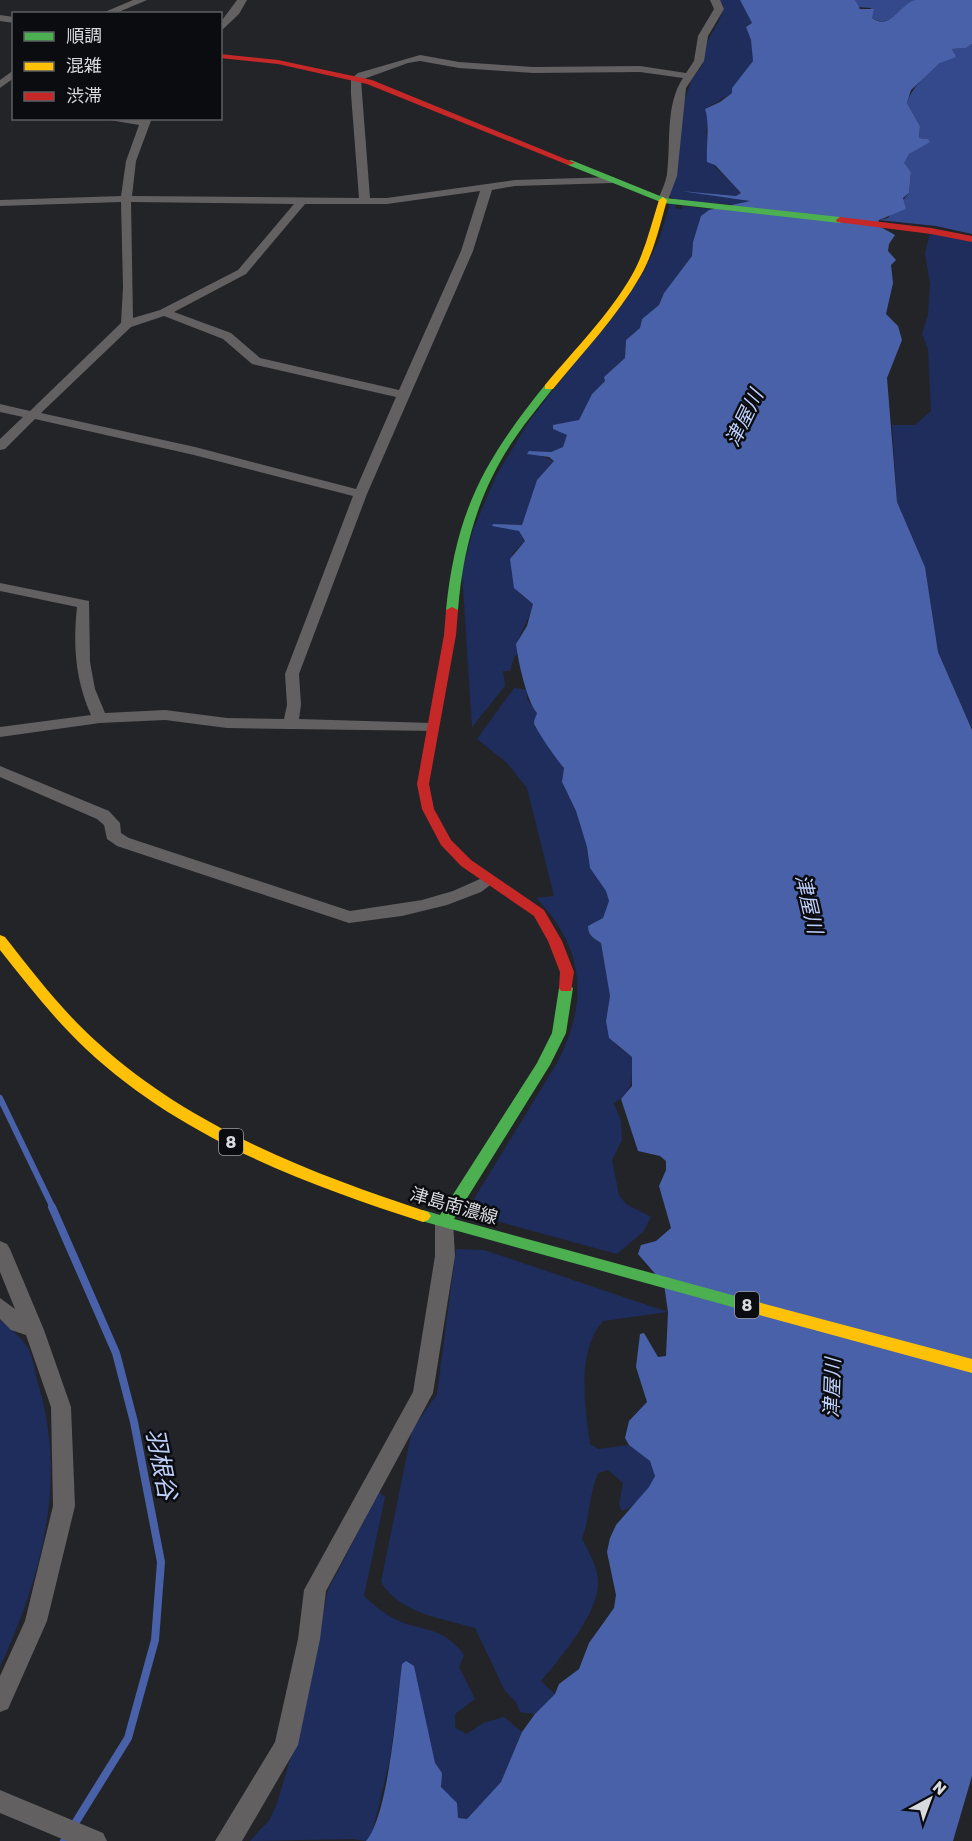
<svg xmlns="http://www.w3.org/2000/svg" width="972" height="1841" viewBox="0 0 972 1841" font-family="Rubik,'Noto Sans JP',sans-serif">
	<rect width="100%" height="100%" fill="#222428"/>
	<!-- green -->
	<path fill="#1f2d5d" d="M718,0H740L752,23L746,27L751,40L753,61L732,88V93L705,109L709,118L706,132L715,167L741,193L736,196L681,191L750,200L739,205L676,200L668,195L682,107L692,79L703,64C699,42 723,26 723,5Z
		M670,204L676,205L675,208L682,209L683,206L718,210L693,242L692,256L664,293L659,305L642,319L640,328L626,340L625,358L604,377L605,381L592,394L579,420L568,424H556L568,436L563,447L551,452L529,451L554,461L537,480L522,525L493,524L519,531L525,541L512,554L518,592L533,604C529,623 515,636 517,655L514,657L510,671H503L505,686L472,727L462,572L473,530L497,474L530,420L642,275L659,240Z
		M930,233L972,241V730L938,652L925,567L897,502L892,425H915L931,411L928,349L922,334L928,315L930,284L925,253Z
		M514,688L527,690V699L537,713L535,727C547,741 552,754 564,768L562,782L576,811L587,847L590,868L606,891L609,901L603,918L588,926L590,935L601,943L610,996L606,1021L614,1043L632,1057C632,1078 634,1092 614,1103L621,1121L622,1140L612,1160L619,1195L626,1204L651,1217L643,1232L617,1254L482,1217L472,1202L557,1063C589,1002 585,948 536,898L554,896L527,788L507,763L477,739Z
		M456,1249L484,1250L668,1312L603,1321C576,1352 585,1406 590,1444L598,1449L629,1445C637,1451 651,1458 654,1468C659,1484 636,1507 622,1511L619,1505L623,1483L608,1470L598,1473C589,1494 590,1517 582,1539C589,1552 598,1568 598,1582C599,1613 560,1658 541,1681L555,1694L535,1714L520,1712L516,1702L505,1691L475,1628C441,1618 401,1614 381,1582L412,1430L437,1394Z
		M0,1320C8,1327 20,1336 26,1345C33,1355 35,1373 38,1384C68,1481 41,1578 0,1667Z
		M379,1492L385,1497L364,1596C375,1606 385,1615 399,1621C426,1632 444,1627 464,1655L459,1667L475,1699L455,1714V1728L467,1734L483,1723L504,1717L522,1732L501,1782L467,1819L458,1818L453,1799C437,1792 443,1776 435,1763L402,1664L390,1759L372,1834L366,1841L353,1839L250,1841L270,1819L277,1803L295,1743L328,1590Z"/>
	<!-- forest -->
	<path fill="#34498c" d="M855,0H916C902,9 889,29 872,18L871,8L857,7Z
		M972,44V234L936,226L879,220L888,218L909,193L911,172L903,163L909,154L928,139L919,138L920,126L907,103C912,86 927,75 940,63C945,58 950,60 954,53L952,49L966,48Z"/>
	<!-- water -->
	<path fill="#4961a9" d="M740,0H855L860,9H874L872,18C891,31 899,5 915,0C928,0 958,0 972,0V44L966,48L952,49L956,57L940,63L911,90L907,103L920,126L919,138L928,139L930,142L909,154L904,163L911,172L909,193L903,198L906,209L879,220L877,225L895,235L889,244L888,251L896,260L891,265L893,283L886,314L898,326L902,340L887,378L897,502L925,567L938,652L972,730V1776L953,1841H366C389,1815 397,1702 402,1664L406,1661L414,1666L435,1763L442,1773L441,1787L457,1803L458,1818L467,1819L501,1782L522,1732L535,1714L555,1694L559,1684L579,1669L589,1643L614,1608L616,1595L607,1552L610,1538L616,1525L649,1487L655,1476L650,1461L629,1445L625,1438L629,1421L647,1402L636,1367L640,1334L644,1333L658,1357L666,1356L668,1312L664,1284L638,1254L641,1245L656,1241L671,1228L659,1186L666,1170V1161L660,1156L638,1151L621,1099L632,1086V1057L609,1038L606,1021L610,996L601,943C594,938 588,936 588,926L603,918L609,901L606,891L590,868L587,847L576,811L562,782L564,768C559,763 534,727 534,723C534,719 536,717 537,713C527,702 518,661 516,644L527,626L533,604L514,588L510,559L525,541L519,531L492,526L493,524L522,525L537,480L554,461L549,457L527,454L529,451L551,452L563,447L567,435L553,429V425L579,420L592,394L605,381L604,377L625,358L626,340L640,328L642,319L659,305L664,293L692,256L693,242L701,216L709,210L750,201L681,191L736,196L741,193L715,165L707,162C706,146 710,122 705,109L720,102L732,93V88L753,61L751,40L746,27L752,23Z"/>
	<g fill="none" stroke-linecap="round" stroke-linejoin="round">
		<!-- stream-far1 -->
		<path stroke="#4961a9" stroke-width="6" d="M0,1098L53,1208"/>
		<!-- stream -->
		<path stroke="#4961a9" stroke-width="8" d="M52,1207L116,1353L134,1422L161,1562L155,1640L128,1738L64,1841"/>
		<!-- street -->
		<path fill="#626061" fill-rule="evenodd" d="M133,0H147L114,14H100Z
			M237,0H247L239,14L220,32V23Z
			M710,0H720L724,9L708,36L704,61L686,88L677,176L668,200L663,203L658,200C661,192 666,182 667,174C671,143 665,105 683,78L640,72L533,73L459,68L420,61L408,63L361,80L370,198H387L515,180L613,177L618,180L613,183L515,186L492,190L473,251L367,494L299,674L301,705L299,719L432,723L437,725L439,728L437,731L227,728L165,720L100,723L0,737V727L91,715C75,679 73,645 77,607L0,591V583L89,601L90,662L95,689L105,713L165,710L227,718L284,719L287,705L285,674L353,496L194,455L35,419L5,449L0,450V439L23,417L0,412V404L30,411L121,323L123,287L121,202L0,206V200L121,196L126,161L139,125L98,118H152L136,161L132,196L359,198L351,94V79L358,73L420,55L459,62L533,67L640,66L686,73L694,61L698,36L714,9ZM480,191L461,251L399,390L260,358L231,333L174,312L246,274L305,204H387ZM131,202L294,204L238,270L160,310L133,318ZM164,316L223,339L252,364L396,397L356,489L195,447L41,413L131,327Z
			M0,15L14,17V23L0,21Z
			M14,70V78L0,88V80Z
			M0,766L109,811L120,823L121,833L129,838L350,911L422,900L453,891L489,875L497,880L481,892L447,905L402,916L349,923L117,846L107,839L104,825L97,819L0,777Z
			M444,1215L451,1217L453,1222L455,1256L433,1393L326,1591L320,1639L298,1745L242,1841H215L275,1742L298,1639L304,1590L413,1392L435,1256V1222L437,1217Z
			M0,1241L7,1244L10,1249L44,1330L71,1407L75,1506L47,1621L8,1709L0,1712V1676L25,1621L53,1506L51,1407L26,1335L11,1330L0,1319V1298L15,1309L0,1272Z
			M0,1790L103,1833L107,1841H67L0,1813Z"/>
		<!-- fast -->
		<path fill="#4caf50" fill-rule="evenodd" d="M571,160L665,198L840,217L844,220L840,223L663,203L568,165V161Z
			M549,384L554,387C541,404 527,420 515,438C479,490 463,547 458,610L452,613L448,612L446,610C456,511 484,461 545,385Z
			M566,983L573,988L566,1033L550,1065L454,1219L754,1301L760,1302L762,1307L760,1312L754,1313L418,1220L415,1216L418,1212L423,1210L440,1215L537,1063L552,1033L559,988Z"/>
		<!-- slow -->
		<path fill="#ffc107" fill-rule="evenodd" d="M663,197L667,200C660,225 654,252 641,275C617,317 583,352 553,389H545V385C575,349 609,315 632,275C645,252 651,225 659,200Z
			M0,935L5,937C34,974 63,1012 98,1043C192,1128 310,1173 428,1212L431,1216L428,1220L423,1222C302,1183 180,1137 86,1049C54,1019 27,984 0,950Z
			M754,1301L972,1359V1373L748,1312L746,1307L748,1302Z"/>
		<!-- jam -->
		<path fill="#c62828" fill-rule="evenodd" d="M220,54L278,60L372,80L575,163L568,165L367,84L278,64L220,58Z
			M840,217L931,228L972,236V242L931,234L837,222L836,220Z
			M452,607L458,610L456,635L429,784L434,809L451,840L471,860L544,910L562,941L574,972L571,991H561L559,988L560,972L548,941L534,916L461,866L441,845L422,809L417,784L444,635L446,610Z"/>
	</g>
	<g text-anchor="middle" stroke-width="5" stroke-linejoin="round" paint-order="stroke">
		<!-- shield labels -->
		<g fill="#0b0c0f" stroke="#9a9ca1" stroke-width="1.5">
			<rect x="219" y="1129" width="24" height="26" rx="4.5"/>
			<rect x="735" y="1292" width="24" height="26" rx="4.5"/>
		</g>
		<g font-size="16" font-weight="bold" fill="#d8dadf">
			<text x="231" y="1148">8</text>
			<text x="747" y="1311">8</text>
		</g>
		<!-- street labels -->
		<g font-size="18" fill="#d8dadf" stroke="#0b0c0f">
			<text transform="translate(454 1206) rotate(16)" y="6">津島南濃線</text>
		</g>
		<!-- water labels -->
		<g font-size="20" font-style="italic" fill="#becffb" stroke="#0b0c0f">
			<text transform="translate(744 418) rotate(-64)" y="7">津屋川</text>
			<text transform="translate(809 904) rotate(77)" y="7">津屋川</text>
			<text transform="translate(832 1388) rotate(-88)" y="7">津屋川</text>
		</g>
		<!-- near-water labels -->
		<g font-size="24" font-style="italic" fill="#becffb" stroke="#0b0c0f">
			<text transform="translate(161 1464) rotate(79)" y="8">羽根谷</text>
		</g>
	</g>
	<!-- legend -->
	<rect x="12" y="12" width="210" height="108" fill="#0b0c0f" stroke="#5d5e62" stroke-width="1.5"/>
	<rect x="24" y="32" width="30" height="9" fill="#4caf50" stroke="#5d5e62" stroke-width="1.5"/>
	<text x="66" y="42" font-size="18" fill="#d8dadf">順調</text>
	<rect x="24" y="62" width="30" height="9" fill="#ffc107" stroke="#5d5e62" stroke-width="1.5"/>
	<text x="66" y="72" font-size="18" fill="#d8dadf">混雑</text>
	<rect x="24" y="92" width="30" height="9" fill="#c62828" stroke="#5d5e62" stroke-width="1.5"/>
	<text x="66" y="102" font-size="18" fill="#d8dadf">渋滞</text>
	<!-- north arrow -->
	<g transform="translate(930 1799) rotate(41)" stroke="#0b0c0f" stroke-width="4.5" paint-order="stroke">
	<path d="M0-4.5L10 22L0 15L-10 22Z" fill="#d8dadf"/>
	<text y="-9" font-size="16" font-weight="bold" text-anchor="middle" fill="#d8dadf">N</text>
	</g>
</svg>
